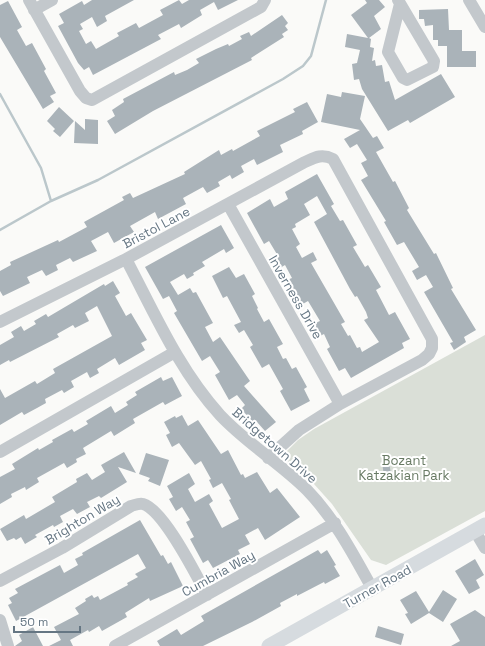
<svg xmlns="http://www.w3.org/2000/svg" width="485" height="646" viewBox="0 0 485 646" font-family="'Space Grotesk',sans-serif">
	<rect width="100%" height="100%" fill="#fafaf8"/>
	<!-- green -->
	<path fill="#dadfd7" d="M485,335V511L386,565L371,560L332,504L314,484L287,461L286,452L298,440L314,429Z"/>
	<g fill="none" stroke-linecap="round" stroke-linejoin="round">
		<!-- stream -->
		<path stroke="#bbc7cb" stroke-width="2.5" d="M0,94L41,168L51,201
			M0,230L51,201L98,180L283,79L303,66L311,56L326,0"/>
	</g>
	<!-- building -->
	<path fill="#aab3b9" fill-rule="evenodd" d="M92,0H134L105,16L107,21L97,27L92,17L80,24L83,29L79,31L86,44L91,41L96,49L119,36L117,33L136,23L139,28L163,15L160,10L179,0L182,4L189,0H238L218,10L214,2L200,10L202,15L181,28L179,24L158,35L161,39L93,75L89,67L84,70L78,63L58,26L64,23L59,14L82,1L84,5Z
		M365,0H379L385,7L374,16L381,29L369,38L371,39L370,47L374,48L372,61L375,60L376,66L382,65L385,82L389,81L395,100L441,74L455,97L410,123L408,120L388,131L362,89L359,79L354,80L352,64L357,63L360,50L345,47L347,34L368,38L351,15L367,3Z
		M8,1L22,27L17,30L26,46L32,43L46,69L44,71L56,93L50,96L54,102L43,109L0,37V5Z
		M448,9L449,30H462V51H476V67H447V46H438V40H433V25L425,26L424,19H419V10Z
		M282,15L288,23L285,26L288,30L282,34L284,37L251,58L252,60L153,111L115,134L107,121L115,116L112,110L124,102L123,99L174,72L175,75L187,70L199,63L196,59L216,49L228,44L229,46L242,39L240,36L249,32L251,36Z
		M342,92L365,96L360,119L373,138L377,136L384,148L376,152L393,182L395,181L409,208L407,210L434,254L436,253L453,288L451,289L476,330L464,337L466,342L454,350L450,343L453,342L424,292L433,287L426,275L417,280L412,271L419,267L404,242L397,245L384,222L386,221L361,180L368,176L361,163L367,160L357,144L350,148L344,139L360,130L321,122L327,94L341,97Z
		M307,102L318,122L302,131L303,134L280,145L283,152L257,165L254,159L241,166L244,172L232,179L230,175L218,182L220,186L207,193L203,187L183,198L186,204L158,219L155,212L130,226L134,232L114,243L108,232L91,241L97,251L73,262L70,258L56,265L58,270L46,276L42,270L27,277L30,283L3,296L0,291V271L11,265L10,262L58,240L59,242L87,227L84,222L124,200L122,197L130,193L133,198L185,174L184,172L219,150L221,155L232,149L233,151L260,136L257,131L295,112L293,109Z
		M59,107L74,121L60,137L53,131L55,129L47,121Z
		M85,119L98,120V144L74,143L75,121L85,130Z
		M317,174L334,204L331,206L340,221L343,220L357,245L353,247L365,267L368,265L381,287L376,290L389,315L395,312L410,339L402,343L404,348L351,378L345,368L339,371L327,349L330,347L324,334L320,336L313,324L320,321L308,301L301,305L287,280L292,278L285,265L280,268L274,258L278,256L269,241L264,244L247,213L270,199L274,207L288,199L285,192ZM317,196L327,214L314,222L350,289L355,297L357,296L366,312L368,318L364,320L379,342L362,352L360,347L357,348L350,335L348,336L341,324L345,322L311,263L317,260L313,252L302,258L296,247L300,244L292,229L296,227L295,224L310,215L304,204Z
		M221,225L234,248L226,253L224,249L202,262L205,266L193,273L194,275L187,279L184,274L170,282L178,295L190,288L193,293L196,292L213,323L205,327L213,342L220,337L250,381L244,386L276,422L265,431L257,422L255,424L241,409L245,405L237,395L229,400L215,375L220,372L210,356L202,361L174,313L177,311L169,296L163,299L145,267Z
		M229,267L236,278L244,274L255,294L252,296L258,308L257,309L264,322L269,319L283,344L277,347L283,359L286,358L292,369L296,367L307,387L304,389L310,401L291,411L280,391L283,389L269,364L262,368L250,347L253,345L244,330L239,333L234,325L241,322L227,296L223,298L212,276Z
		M113,281L120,293L115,296L126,316L131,313L147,340L141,343L145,350L119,365L115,358L97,369L99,373L90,378L87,372L71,381L74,387L64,393L62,390L45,399L46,403L37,408L24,415L22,412L0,425V389L5,398L35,381L37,384L55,373L53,369L112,336L97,306L85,313L89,321L75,328L73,325L57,334L59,337L10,362L9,360L0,365V345L14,337L11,332L21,326L24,331L36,324L34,321L46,314L48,317L104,284L105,286Z
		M161,377L163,381L172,377L182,396L165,405L163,402L133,419L135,423L114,436L111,431L83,448L86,454L76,459L77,462L67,468L64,463L37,478L39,482L26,490L25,487L11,494L12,497L0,504V477L15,469L12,464L38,448L39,450L53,442L52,440L72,429L74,432L88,424L86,421L111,406L115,413L128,405L126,402L137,395L135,392Z
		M182,415L188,426L198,420L221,454L228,450L241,475L243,474L245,478L257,472L270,493L277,488L300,517L265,540L258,528L245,535L250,544L238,550L240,554L213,568L208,560L203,563L190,539L194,537L186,522L190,520L182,507L176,511L169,499L173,497L167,486L189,473L195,484L188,489L195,502L209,494L213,501L209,504L222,528L239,519L229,500L231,499L222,483L213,488L209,480L211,479L201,461L195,465L179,443L172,447L166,435L170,433L164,422L175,416L176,418Z
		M124,452L136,473L118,467L127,482L101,498L99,496L87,502L90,507L77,514L73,509L60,516L63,522L54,527L53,525L35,535L37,537L25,544L21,537L16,540L14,538L7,541L0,529L24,515L26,519L55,502L52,497L77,482L76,479L87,473L92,480L105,472L101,465Z
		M146,453L169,460L160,486L148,481L150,478L139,474Z
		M389,462L391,474L384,475L382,463Z
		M140,520L161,556L163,555L168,564L171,562L183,586L150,601L149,598L125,613L127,617L102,631L99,626L89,632L88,630L70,640L73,646H49L61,640L54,627L79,614L75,608L86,601L85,599L92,595L94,598L98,596L100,600L128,585L127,583L138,577L135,574L146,568L138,554L16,621L8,605L12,603L9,598L18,593L15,589L60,565L64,573L78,565L75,559L83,555L82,553Z
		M318,550L321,554L327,550L336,565L334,566L340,576L325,584L324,582L297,596V594L280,603L281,606L252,622L203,646H160L157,641L177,629L181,635L204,621L201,616Z
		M475,559L484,575L476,580L480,588L469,594L455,571Z
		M443,590L457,599L443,622L429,613L411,624L405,614L408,613L400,600L416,591L429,612Z
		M475,610L485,617V646H451L460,641L450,624Z
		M378,626L404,634L401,645L375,637Z
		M33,627L43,646H15L22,641L19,635Z"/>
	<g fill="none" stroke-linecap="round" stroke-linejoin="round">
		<!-- minor -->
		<path stroke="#c3c8cc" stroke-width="12" d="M29,0L80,91L86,98L92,100L261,7L265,0
			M398,0L434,61L433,67L407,80L403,78L388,52L400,4
			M469,0L485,27
			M34,10L52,0
			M228,204L340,404
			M126,259C154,312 179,370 220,415C246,443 280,463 307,490C335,519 353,554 372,588
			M0,322L126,259L303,163C314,158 321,153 333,159L432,339V348L429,354L422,360L340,404L299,430L268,458
			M0,452L175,352
			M475,531L485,548
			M0,581L62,548L131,506C135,505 139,503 143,504C164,510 196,575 207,595
			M0,620L8,646
			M115,646L335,523"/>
		<!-- major -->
		<path stroke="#d6dbdf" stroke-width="15" d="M269,646L485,525"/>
	</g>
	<g text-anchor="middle" stroke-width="4" stroke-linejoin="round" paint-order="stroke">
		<!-- street labels -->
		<g font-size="13" fill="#657683" stroke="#fff">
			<text transform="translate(156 227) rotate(-28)" y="5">Bristol Lane</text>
			<text transform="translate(296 297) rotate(60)" y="5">Inverness Drive</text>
			<text transform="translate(275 445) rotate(41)" y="5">Bridgetown Drive</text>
			<text transform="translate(82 519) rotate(-31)" y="5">Brighton Way</text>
			<text transform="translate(218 573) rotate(-29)" y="5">Cumbria Way</text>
			<text transform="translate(377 586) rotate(-29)" y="5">Turner Road</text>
		</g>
		<!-- park labels -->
		<g font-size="13" fill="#687a64" stroke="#fff">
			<text x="404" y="465">Bozant<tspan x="404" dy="15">Katzakian Park</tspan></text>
		</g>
	</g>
	<!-- scale -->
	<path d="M14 626v6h66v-6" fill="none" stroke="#657683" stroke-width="2"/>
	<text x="20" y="626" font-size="12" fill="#657683" stroke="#ffffff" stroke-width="3" paint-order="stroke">50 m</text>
</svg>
